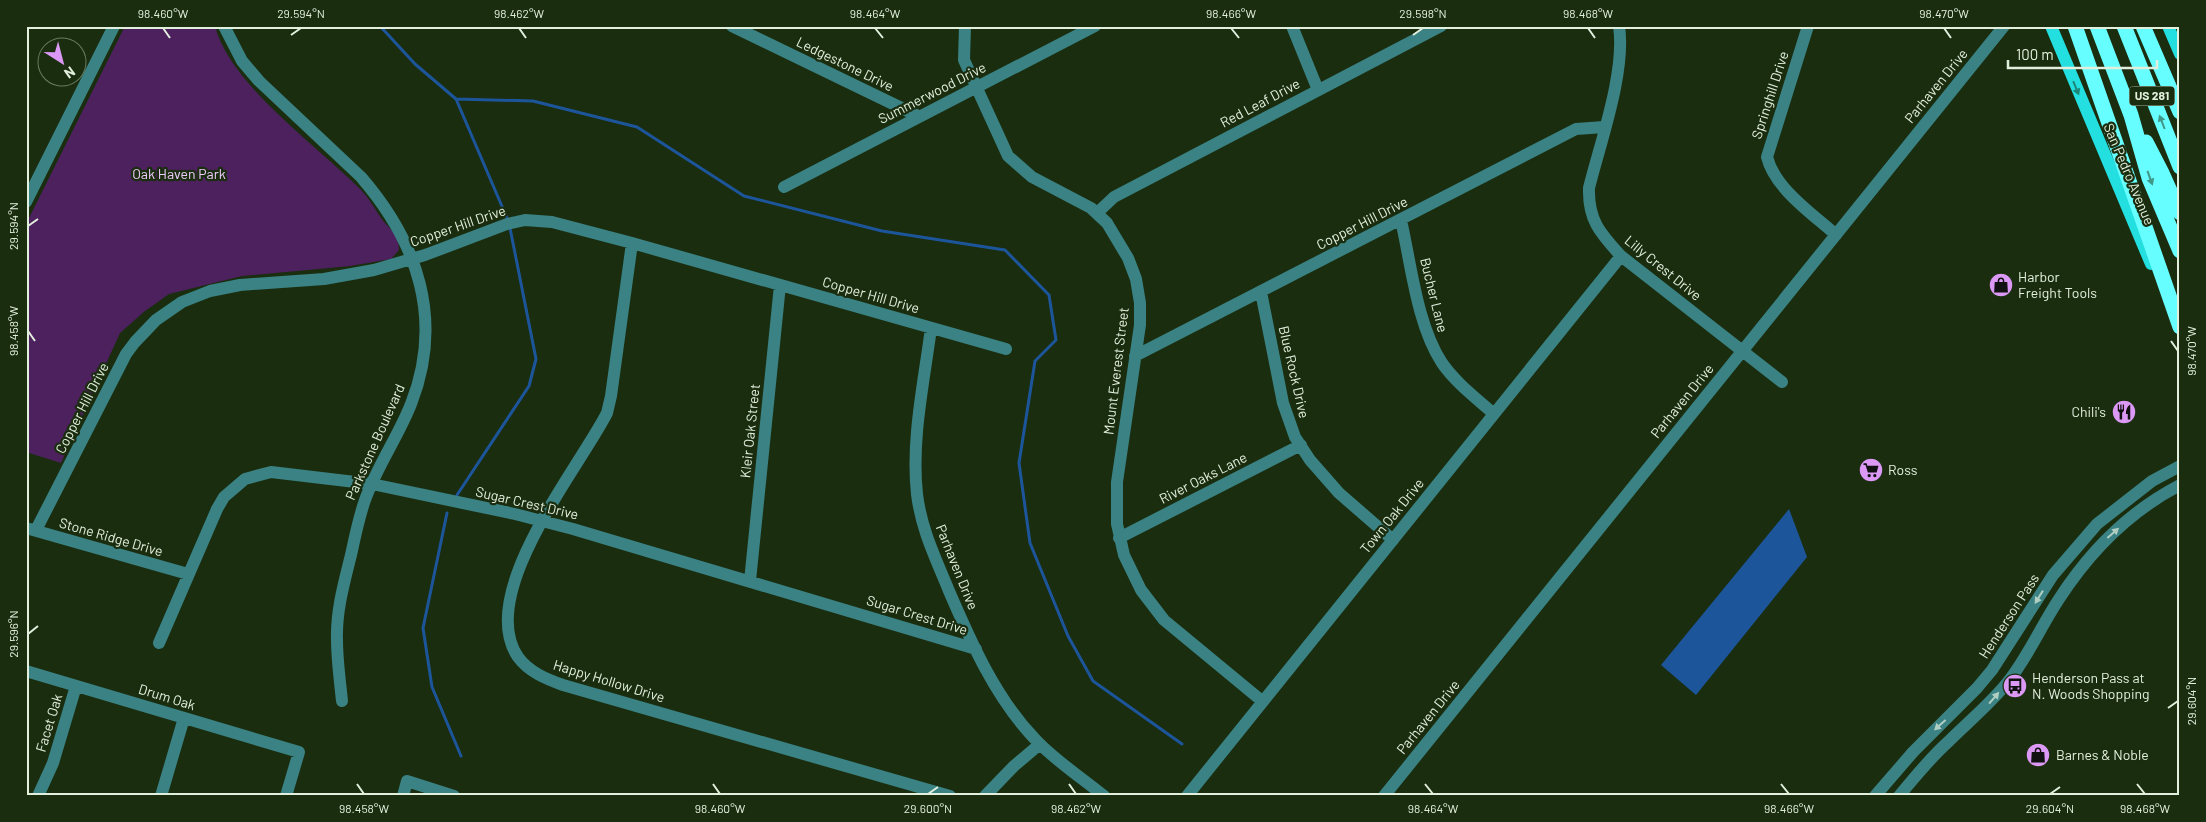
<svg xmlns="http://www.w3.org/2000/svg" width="2206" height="822" viewBox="0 0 2206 822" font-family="Barlow,sans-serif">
	<rect width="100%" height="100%" fill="#1a2d0f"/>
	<!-- green -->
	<path fill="#4d205e" d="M125,26H215C230,85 319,147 361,190C369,198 375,209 381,218C390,230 399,234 399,250L391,259L350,266L242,276L169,294L145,311L120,333L61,463L26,452V224Z"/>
	<!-- water -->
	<path fill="#1d559b" d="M1789,509L1807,557L1696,695L1661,665Z"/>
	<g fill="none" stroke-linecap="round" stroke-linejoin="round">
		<!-- stream -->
		<path stroke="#1d559b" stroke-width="3" d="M380,26L415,64L456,99L533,101L637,127L744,196L882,231L1005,250L1049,295L1056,340L1035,361L1019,463L1030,543L1068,636L1093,681L1182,744
			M456,99L507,218
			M457,495L529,386L536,359L510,228
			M447,513L423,628L432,687L461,756"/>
		<!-- minor -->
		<path stroke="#3a8283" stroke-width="12" d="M224,26L242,61L259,81L361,177C418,243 444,320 411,404C398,437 377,466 365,500C359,517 355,536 351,555C344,583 336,611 337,640C337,660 340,681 342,701
			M732,26L918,116
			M965,26L964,60L1008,156L1032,177L1091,208L1107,223L1128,258L1136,279L1140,303V325L1117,482V524L1124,555L1141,590L1164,620L1262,701
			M1292,26L1318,90
			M1619,26C1626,72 1600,143 1589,188C1588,220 1600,233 1621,256L1782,382
			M1808,26L1767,157C1775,189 1813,214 1836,235
			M784,187L1095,26
			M26,202L114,26
			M1097,213L1114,197L1441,26
			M1401,220C1411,264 1417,325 1442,363C1456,383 1476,398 1494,414
			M632,243L611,396L607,413C579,468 475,594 518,657C529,672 546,679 563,685L950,796
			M1261,292L1283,403L1295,437L1310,460L1339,493L1393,540
			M931,328C924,382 911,440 917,494C921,529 936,559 949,591C971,642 995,697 1034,738C1054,760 1081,777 1104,796
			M1135,356L1576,129L1604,127
			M26,528L188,574
			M36,530L126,354L135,342L156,320L182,302L210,291L240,285L324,279L374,270L425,255L507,224L525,220L552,222L632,243L1006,349
			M1119,538L1301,445
			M750,581L780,285
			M159,643L217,509L224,497L245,479L271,472L372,484L515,514L573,529L976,649
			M26,671L299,752L286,796
			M38,796L53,763L76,686
			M161,796L184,718
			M403,796L407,781L454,796
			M985,796L1014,766L1040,744
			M1187,796L1621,256
			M1384,796L2004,26
			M1875,796L1913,752L1977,688L1992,670L2053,575L2097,524L2152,481L2180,466
			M1899,796C1915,777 1930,758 1948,742C1968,722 1989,705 2007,683C2028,657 2041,626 2059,599C2090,551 2130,511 2180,485"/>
		<!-- major -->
		<path stroke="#23dfe0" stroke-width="12" d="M2051,26L2151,264
			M2168,26L2180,54"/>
		<!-- highway -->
		<path stroke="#67feff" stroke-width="15" d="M2075,26L2180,327
			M2097,26L2131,115L2149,178L2180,251
			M2124,26L2180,167
			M2143,26L2180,112
			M2146,142L2162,173L2180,213"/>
	</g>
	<!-- one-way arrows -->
	<defs><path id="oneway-solid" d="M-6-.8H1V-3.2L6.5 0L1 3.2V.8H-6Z" transform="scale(1.25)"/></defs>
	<use fill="#1e8678" href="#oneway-solid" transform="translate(2076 88) rotate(68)"/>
	<g fill="#409687">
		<use href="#oneway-solid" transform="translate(2162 122) rotate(-111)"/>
		<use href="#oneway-solid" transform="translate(2150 178) rotate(70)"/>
	</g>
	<g fill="#b0cec2">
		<use href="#oneway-solid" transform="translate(2113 533) rotate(-41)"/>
		<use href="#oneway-solid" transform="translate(2039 597) rotate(122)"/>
		<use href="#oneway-solid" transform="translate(1994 698) rotate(-49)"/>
		<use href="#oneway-solid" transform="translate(1940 725) rotate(138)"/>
	</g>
	<!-- ticks -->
	<path fill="none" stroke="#e2efdd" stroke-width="2" d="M163,28L170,38M519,28L526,38M875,28L883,38M1231,28L1239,38M1588,28L1595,38M1944,28L1951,38M291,35L301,28M1413,35L1423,28M28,226L38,219M28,331L35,341M2171,341L2178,351M28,634L38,626M2168,708L2178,701M357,784L364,794M713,784L720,794M1069,784L1076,794M1425,784L1433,794M1781,784L1789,794M2137,784L2145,794M928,794L938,787M2050,794L2060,787"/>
	<!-- icons -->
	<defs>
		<g id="shop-disc" transform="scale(1.25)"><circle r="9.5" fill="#db99f5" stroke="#1a2d0f"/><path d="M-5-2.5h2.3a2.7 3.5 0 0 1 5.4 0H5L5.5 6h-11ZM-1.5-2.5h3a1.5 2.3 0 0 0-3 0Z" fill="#111"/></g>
		<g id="restaurant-disc" transform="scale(1.25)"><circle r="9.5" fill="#db99f5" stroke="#1a2d0f"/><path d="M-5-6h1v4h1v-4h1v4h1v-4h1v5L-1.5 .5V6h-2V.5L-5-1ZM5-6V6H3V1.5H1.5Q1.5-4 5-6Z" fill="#111"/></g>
		<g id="supermarket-disc" transform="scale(1.25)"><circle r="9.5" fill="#db99f5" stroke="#1a2d0f"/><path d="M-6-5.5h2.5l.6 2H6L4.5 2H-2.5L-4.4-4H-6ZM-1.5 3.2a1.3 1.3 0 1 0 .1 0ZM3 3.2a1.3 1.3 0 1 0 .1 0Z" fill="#111"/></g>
		<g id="bus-disc" transform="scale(1.25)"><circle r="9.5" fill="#db99f5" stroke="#1a2d0f"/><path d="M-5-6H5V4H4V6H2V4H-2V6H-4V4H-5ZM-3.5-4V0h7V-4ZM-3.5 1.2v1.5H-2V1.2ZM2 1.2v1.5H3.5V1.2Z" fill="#111"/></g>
	</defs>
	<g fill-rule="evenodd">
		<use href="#shop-disc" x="2001" y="285"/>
		<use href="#restaurant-disc" x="2124" y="412"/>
		<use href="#supermarket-disc" x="1871" y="470"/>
		<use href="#bus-disc" x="2015" y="686"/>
		<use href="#shop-disc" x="2038" y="755"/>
	</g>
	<g text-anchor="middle" stroke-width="4.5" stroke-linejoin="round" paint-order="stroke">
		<!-- shield labels -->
		<rect fill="#1a2d0f" stroke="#a6b59f" stroke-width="1" x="2129.5" y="86.5" width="45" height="19" rx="4"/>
		<g font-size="12" font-weight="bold" fill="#e2efdd">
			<text x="2152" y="100">US 281</text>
		</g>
		<!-- street labels -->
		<g font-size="14" fill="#e2efdd" stroke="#1a2d0f">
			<text transform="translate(845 64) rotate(26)" y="5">Ledgestone Drive</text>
			<text transform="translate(1936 86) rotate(-51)" y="5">Parhaven Drive</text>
			<text transform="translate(932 93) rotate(-27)" y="5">Summerwood Drive</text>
			<text transform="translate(1770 95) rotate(-72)" y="5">Springhill Drive</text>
			<text transform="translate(1260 103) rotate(-28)" y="5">Red Leaf Drive</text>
			<text transform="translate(2129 174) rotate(67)" y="5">San Pedro Avenue</text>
			<text transform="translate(1362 223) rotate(-27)" y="5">Copper Hill Drive</text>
			<text transform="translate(458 226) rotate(-19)" y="5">Copper Hill Drive</text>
			<text transform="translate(1663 268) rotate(39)" y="5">Lilly Crest Drive</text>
			<text transform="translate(871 295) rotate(16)" y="5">Copper Hill Drive</text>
			<text transform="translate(1434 295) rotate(76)" y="5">Bucher Lane</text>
			<text transform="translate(1116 371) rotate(-83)" y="5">Mount Everest Street</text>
			<text transform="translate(1294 372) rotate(77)" y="5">Blue Rock Drive</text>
			<text transform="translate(1682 401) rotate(-51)" y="5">Parhaven Drive</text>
			<text transform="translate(82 408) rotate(-63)" y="5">Copper Hill Drive</text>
			<text transform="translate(750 431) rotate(-84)" y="5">Kleir Oak Street</text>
			<text transform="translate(375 442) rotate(-66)" y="5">Parkstone Boulevard</text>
			<text transform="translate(1203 478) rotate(-27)" y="5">River Oaks Lane</text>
			<text transform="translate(527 503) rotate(13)" y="5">Sugar Crest Drive</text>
			<text transform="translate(1392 516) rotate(-51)" y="5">Town Oak Drive</text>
			<text transform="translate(111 537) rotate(16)" y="5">Stone Ridge Drive</text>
			<text transform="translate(957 567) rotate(68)" y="5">Parhaven Drive</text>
			<text transform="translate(917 615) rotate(17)" y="5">Sugar Crest Drive</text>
			<text transform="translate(2009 616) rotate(-57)" y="5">Henderson Pass</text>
			<text transform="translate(609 681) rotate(17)" y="5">Happy Hollow Drive</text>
			<text transform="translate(167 697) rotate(17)" y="5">Drum Oak</text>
			<text transform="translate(1428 717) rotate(-51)" y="5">Parhaven Drive</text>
			<text transform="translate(49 723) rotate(-73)" y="5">Facet Oak</text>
		</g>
		<!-- park labels -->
		<g font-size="14" fill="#efccfd" stroke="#1a2d0f">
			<text x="179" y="179">Oak Haven Park</text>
		</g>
		<!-- poi labels -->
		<g font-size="14" fill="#e2efdd" stroke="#1a2d0f" text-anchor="start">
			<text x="2018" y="282">Harbor<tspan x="2018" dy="16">Freight Tools</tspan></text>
			<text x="2106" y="417" text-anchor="end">Chili's</text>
			<text x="1888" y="475">Ross</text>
			<text x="2032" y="683">Henderson Pass at<tspan x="2032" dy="16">N. Woods Shopping</tspan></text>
			<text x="2056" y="760">Barnes &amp; Noble</text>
		</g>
	</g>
	<!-- border -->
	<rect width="2206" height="822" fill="none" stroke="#1a2d0f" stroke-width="55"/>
	<!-- north arrow -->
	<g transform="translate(62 62) rotate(144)"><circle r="24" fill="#1a2d0f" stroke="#6a7b61"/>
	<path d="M0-4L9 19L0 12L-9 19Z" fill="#db99f5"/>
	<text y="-8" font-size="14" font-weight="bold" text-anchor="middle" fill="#e2efdd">N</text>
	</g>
	<!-- scale -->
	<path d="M2008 60v8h149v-8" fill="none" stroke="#e2efdd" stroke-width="2.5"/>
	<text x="2016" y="60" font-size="15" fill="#e2efdd" stroke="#1a2d0f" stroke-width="4" paint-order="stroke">100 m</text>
	<rect x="28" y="28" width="2150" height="766" fill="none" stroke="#e2efdd" stroke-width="2"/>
	<g font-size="12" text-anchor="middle" fill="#e2efdd">
		<text x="163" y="18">98.460°W</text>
		<text x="301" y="18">29.594°N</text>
		<text x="519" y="18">98.462°W</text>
		<text x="875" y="18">98.464°W</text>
		<text x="1231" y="18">98.466°W</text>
		<text x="1423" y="18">29.598°N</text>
		<text x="1588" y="18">98.468°W</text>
		<text x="1944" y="18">98.470°W</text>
		<text transform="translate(14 226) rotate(-90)" y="4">29.594°N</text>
		<text transform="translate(14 331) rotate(-90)" y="4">98.458°W</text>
		<text transform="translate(2192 351) rotate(-90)" y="4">98.470°W</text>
		<text transform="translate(14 634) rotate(-90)" y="4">29.596°N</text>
		<text transform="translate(2192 701) rotate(-90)" y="4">29.604°N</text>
		<text x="364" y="813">98.458°W</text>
		<text x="720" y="813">98.460°W</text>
		<text x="928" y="813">29.600°N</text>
		<text x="1076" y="813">98.462°W</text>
		<text x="1433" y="813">98.464°W</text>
		<text x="1789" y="813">98.466°W</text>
		<text x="2050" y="813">29.604°N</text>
		<text x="2145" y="813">98.468°W</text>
	</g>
</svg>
